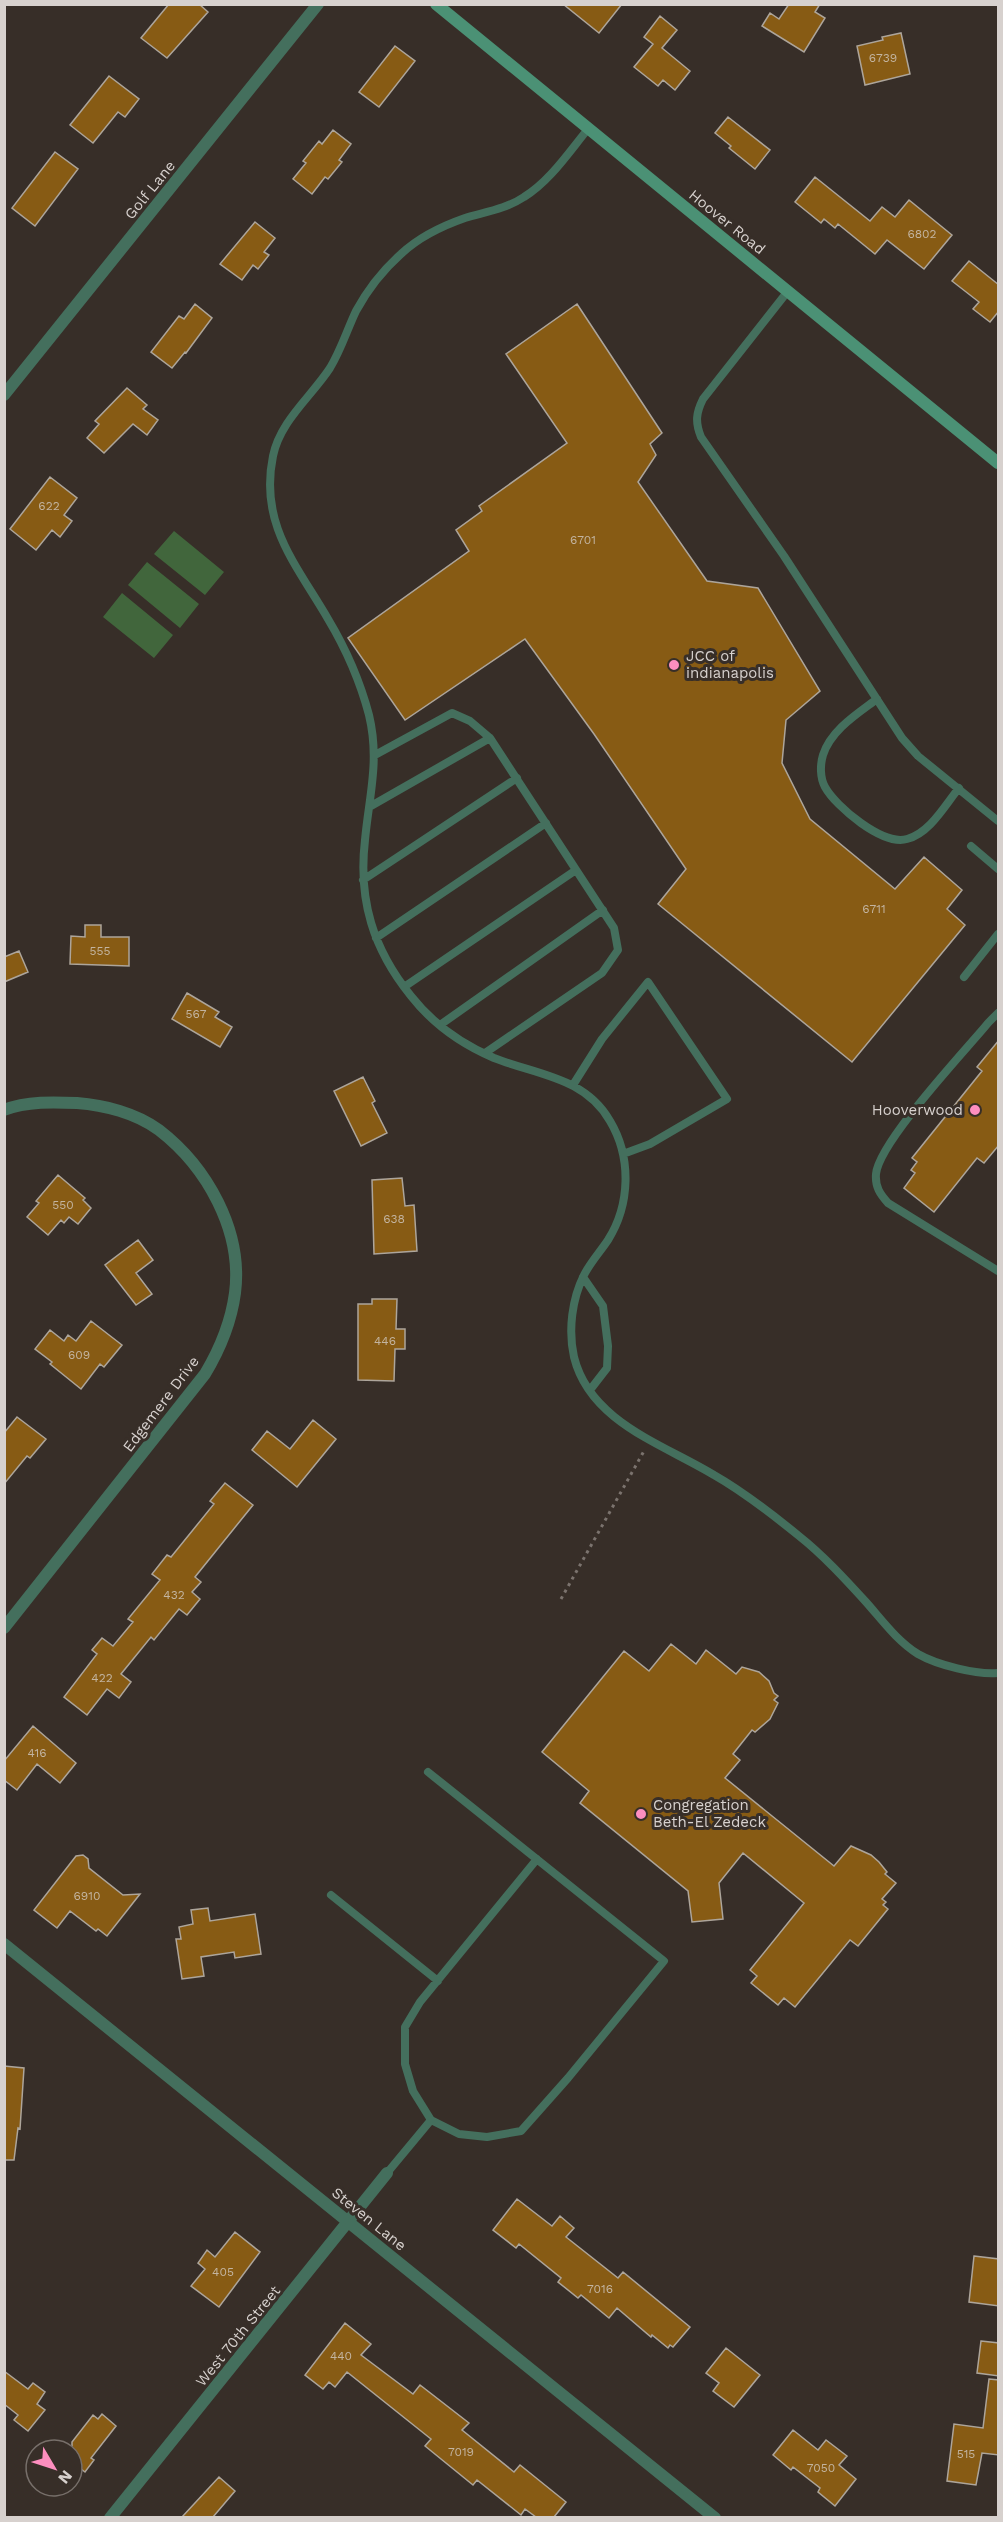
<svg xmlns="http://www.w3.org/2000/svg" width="1003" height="2522" viewBox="0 0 1003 2522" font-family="'Work Sans',sans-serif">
	<rect width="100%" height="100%" fill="#372e28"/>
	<!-- green -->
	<path fill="#41663c" d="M174,531L224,572L205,595L154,554Z
		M147,562L199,604L180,628L128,585Z
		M122,593L173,635L154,658L103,617Z"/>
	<!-- building -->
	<path fill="#875b14" stroke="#ada59b" stroke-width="1.5" d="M169,4H199L208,12L167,58L141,38Z
		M563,4H622L599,33Z
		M789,4H820L815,12L825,18L804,52L762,26L770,13L779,19Z
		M660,16L677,30L662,48L690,71L675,90L663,80L658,86L634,67L653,44L644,37Z
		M901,33L910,74L865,85L857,46L883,40L882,37Z
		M395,46L415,61L379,107L359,92Z
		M109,76L139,99L125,117L118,112L93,143L70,125Z
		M728,117L770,150L755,169L729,148L731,146L715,133Z
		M333,130L351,144L339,160L342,162L328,179L325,177L312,194L293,179L306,163L303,161L319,141L322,144Z
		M55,152L78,169L35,226L12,208Z
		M815,177L870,221L882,207L895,217L909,200L952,235L924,269L887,240L875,254L838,224L835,228L824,219L821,223L795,202Z
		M255,222L275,238L264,252L269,255L258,269L253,265L242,280L220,264Z
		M969,261L999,285V311L990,322L973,309L979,302L952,281Z
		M195,304L212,318L186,353L185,352L172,368L151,352L179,316L184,319Z
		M577,304L662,433L650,444L656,455L638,482L707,581L758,588L820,691L786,720L782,763L810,819L895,889L924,857L962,890L947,909L965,925L852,1062L658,904L686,869L594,734L525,639L405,720L348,638L469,551L456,530L482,511L479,506L567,443L506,354Z
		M127,388L147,405L143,409L158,420L147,435L133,424L104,453L87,438L99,424L95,421Z
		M50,477L77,498L64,515L72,521L60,537L52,530L36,550L10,529Z
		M85,925H101V937H129V966L70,964L71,936L85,937Z
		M19,951L28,972L4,982V957Z
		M187,993L219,1012L215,1017L232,1027L220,1047L172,1019Z
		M999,1040V1145L984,1163L977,1158L934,1212L904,1188L915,1173L911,1170L917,1162L912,1158L982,1071L977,1067Z
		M363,1077L375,1101L372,1103L387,1133L361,1146L334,1091Z
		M58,1175L85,1198L83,1200L91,1208L78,1224L69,1217L64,1223L61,1220L48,1235L27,1217L39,1203L36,1201Z
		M402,1178L405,1206L414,1205L417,1251L374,1254L372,1180Z
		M138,1240L153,1260L136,1273L152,1294L136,1305L105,1265Z
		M372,1299H397L396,1329H405V1349H395L394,1381L358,1380V1304H372Z
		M91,1321L122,1345L104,1367L100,1364L81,1389L50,1364L52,1362L35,1349L50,1330L64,1341L68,1335L76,1341Z
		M17,1417L46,1439L30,1458L27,1456L4,1484V1433Z
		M313,1420L336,1439L297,1487L252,1450L267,1431L290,1449Z
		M225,1483L253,1505L195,1577L201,1582L192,1592L200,1599L187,1615L179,1609L154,1640L151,1637L121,1674L131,1682L119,1698L107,1689L87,1715L64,1697L97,1654L92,1650L102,1638L113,1646L133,1622L128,1619L160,1580L152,1574L167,1555L171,1557L214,1504L210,1501Z
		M671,1644L696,1664L706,1650L736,1674L742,1667L759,1672L769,1681L774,1693L778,1696L774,1700L778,1703L770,1719L755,1732L752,1730L733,1754L740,1760L725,1778L834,1866L851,1846L871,1855L879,1862L887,1872L885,1874L896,1883L882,1899L886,1902L883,1905L888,1909L858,1946L850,1940L795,2007L784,1998L778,2005L751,1983L757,1976L750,1970L804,1903L743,1853L719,1883L723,1919L692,1922L688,1891L580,1803L589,1791L542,1752L624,1651L649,1671Z
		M33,1726L76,1763L60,1783L37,1764L17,1790L4,1780V1761Z
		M83,1855L88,1859L89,1868L123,1895L140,1894L107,1936L98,1929L96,1931L70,1911L57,1928L34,1910L76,1856Z
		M208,1908L210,1921L255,1914L261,1954L235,1958L234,1952L201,1957L204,1976L182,1979L176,1939H181L179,1927L193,1924L191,1910Z
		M4,2066L24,2068L20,2129L18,2128L14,2160H4Z
		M517,2199L552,2226L560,2216L574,2228L566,2237L618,2278L623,2272L690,2327L673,2347L670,2345L668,2348L652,2335L651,2337L617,2308L609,2318L581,2295L578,2298L558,2282L561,2278L519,2244L516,2248L493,2230Z
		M235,2232L260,2252L219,2307L191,2286L205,2269L198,2263L207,2250L215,2257Z
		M974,2256L999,2259V2306L969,2302Z
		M345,2323L371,2344L361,2355L413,2394L420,2385L469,2423L462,2430L514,2472L520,2465L566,2502L554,2517H536L525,2509L521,2515L477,2480L473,2485L425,2446L431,2439L347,2372L335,2387L329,2382L323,2389L305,2375Z
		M981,2341L999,2343V2376L977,2373Z
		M726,2348L760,2375L734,2407L713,2391L719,2383L706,2373Z
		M4,2371L28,2389L33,2383L45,2392L37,2404L45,2410L28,2431L14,2420L18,2415L4,2404Z
		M989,2379L999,2380V2455L982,2453L976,2485L947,2481L954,2424L983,2428Z
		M102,2414L116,2426L91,2458L94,2460L85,2472L72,2462V2442L93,2415L98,2419Z
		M793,2430L818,2450L826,2440L847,2456L839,2465L856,2479L835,2506L818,2492L820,2488L793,2467L791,2470L773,2455Z
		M219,2477L235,2491L213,2517H182Z"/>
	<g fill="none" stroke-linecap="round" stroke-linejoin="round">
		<!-- path -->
		<path stroke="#7b736e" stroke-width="3" stroke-dasharray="3 4.5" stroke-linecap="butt" d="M561,1599L644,1451"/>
		<!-- lane -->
		<path stroke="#446f5d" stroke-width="8" d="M588,129C569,152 550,181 524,197C506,209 485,212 465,218C442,226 419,237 401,254C383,270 368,289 356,311C347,330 341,350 330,368C311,397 280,421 273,456C259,524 296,564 328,619C346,649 360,681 369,715C380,761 369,796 365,840C358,900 373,949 411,996C433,1024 461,1044 494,1058C537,1075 585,1077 610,1121C632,1158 630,1205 608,1240C600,1252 590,1263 584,1275C572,1299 568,1330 574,1357C590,1422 663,1444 714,1475C744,1492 772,1514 799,1536C823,1555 845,1579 866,1602C882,1620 897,1641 918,1654C937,1665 977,1675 998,1673
			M788,291L703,399C696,413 695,422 701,437L784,556L902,738L918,756L998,821
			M877,699C857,714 831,730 823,755C820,765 820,778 825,787C836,807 883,846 907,839C930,833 945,805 959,788
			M375,755L452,713L470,721L490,738L614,928L618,950L602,973L485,1053
			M371,806L490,738
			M971,846L998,869
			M363,880L517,778
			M376,938L546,823
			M964,977L998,934
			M404,987L576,870
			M998,1013L989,1022C965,1051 879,1142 876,1174C875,1187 880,1194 888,1203L998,1271
			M440,1025L603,910
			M573,1085L602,1039L648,982L727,1099L650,1144L623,1154
			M583,1277L603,1306L608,1346L607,1368L590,1390
			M428,1772L664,1961L568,2078L521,2131L487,2137L459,2134L431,2120L413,2091L405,2064V2027L420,2002L537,1859
			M331,1895L438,1981
			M387,2173L431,2120"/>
		<!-- street -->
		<path stroke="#446f5d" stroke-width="12" d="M4,395L318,4
			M4,1110C27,1101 54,1102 77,1103C104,1105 136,1113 159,1130C207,1167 243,1231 235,1293C231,1323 220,1349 205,1374L4,1628
			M4,1944L715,2518
			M110,2518L387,2173"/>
		<!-- secondary -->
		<path stroke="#4b9175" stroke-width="12" d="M436,4L998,463"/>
	</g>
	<!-- markers -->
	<g fill="#fd8ebf" stroke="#372e28" stroke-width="2">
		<circle cx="674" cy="665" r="6"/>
		<circle cx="975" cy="1110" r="6"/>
		<circle cx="641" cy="1814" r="6"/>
	</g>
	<g text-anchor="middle" stroke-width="6" stroke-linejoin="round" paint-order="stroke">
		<!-- number labels -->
		<g font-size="12" fill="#c3b4a0">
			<text x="883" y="62">6739</text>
			<text x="922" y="238">6802</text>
			<text x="49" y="510">622</text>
			<text x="583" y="544">6701</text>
			<text x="874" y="913">6711</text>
			<text x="100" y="955">555</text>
			<text x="196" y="1018">567</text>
			<text x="63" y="1209">550</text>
			<text x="394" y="1223">638</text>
			<text x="385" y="1345">446</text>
			<text x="79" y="1359">609</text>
			<text x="174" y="1599">432</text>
			<text x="102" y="1682">422</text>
			<text x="37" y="1757">416</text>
			<text x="87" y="1900">6910</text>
			<text x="223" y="2276">405</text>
			<text x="600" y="2293">7016</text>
			<text x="341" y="2360">440</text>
			<text x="461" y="2456">7019</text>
			<text x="966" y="2458">515</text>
			<text x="821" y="2472">7050</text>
		</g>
		<!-- street labels -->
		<g font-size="15" fill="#d7d1ce" stroke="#372e28">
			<text transform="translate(150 190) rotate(-51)" y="5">Golf Lane</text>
			<text transform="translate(727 222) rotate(39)" y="5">Hoover Road</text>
			<text transform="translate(161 1404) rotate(-53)" y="5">Edgemere Drive</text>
			<text transform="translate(369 2219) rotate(39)" y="5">Steven Lane</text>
			<text transform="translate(238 2336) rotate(-51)" y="5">West 70th Street</text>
		</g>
		<!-- poi labels -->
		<g font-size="15" fill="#d7d1ce" stroke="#372e28" text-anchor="start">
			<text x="686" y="661">JCC of<tspan x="686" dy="17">indianapolis</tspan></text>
			<text x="963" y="1115" text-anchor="end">Hooverwood</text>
			<text x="653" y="1810">Congregation<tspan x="653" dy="17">Beth-El Zedeck</tspan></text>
		</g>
	</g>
	<!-- border -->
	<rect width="1003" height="2522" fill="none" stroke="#d7d1ce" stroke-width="12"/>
	<!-- north arrow -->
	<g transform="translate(54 2468) rotate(129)"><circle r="28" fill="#372e28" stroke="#776f6a" stroke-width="1.5"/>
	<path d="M0-4.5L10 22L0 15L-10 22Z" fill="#fd8ebf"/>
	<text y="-9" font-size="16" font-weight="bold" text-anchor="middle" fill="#d7d1ce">N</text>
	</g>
</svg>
